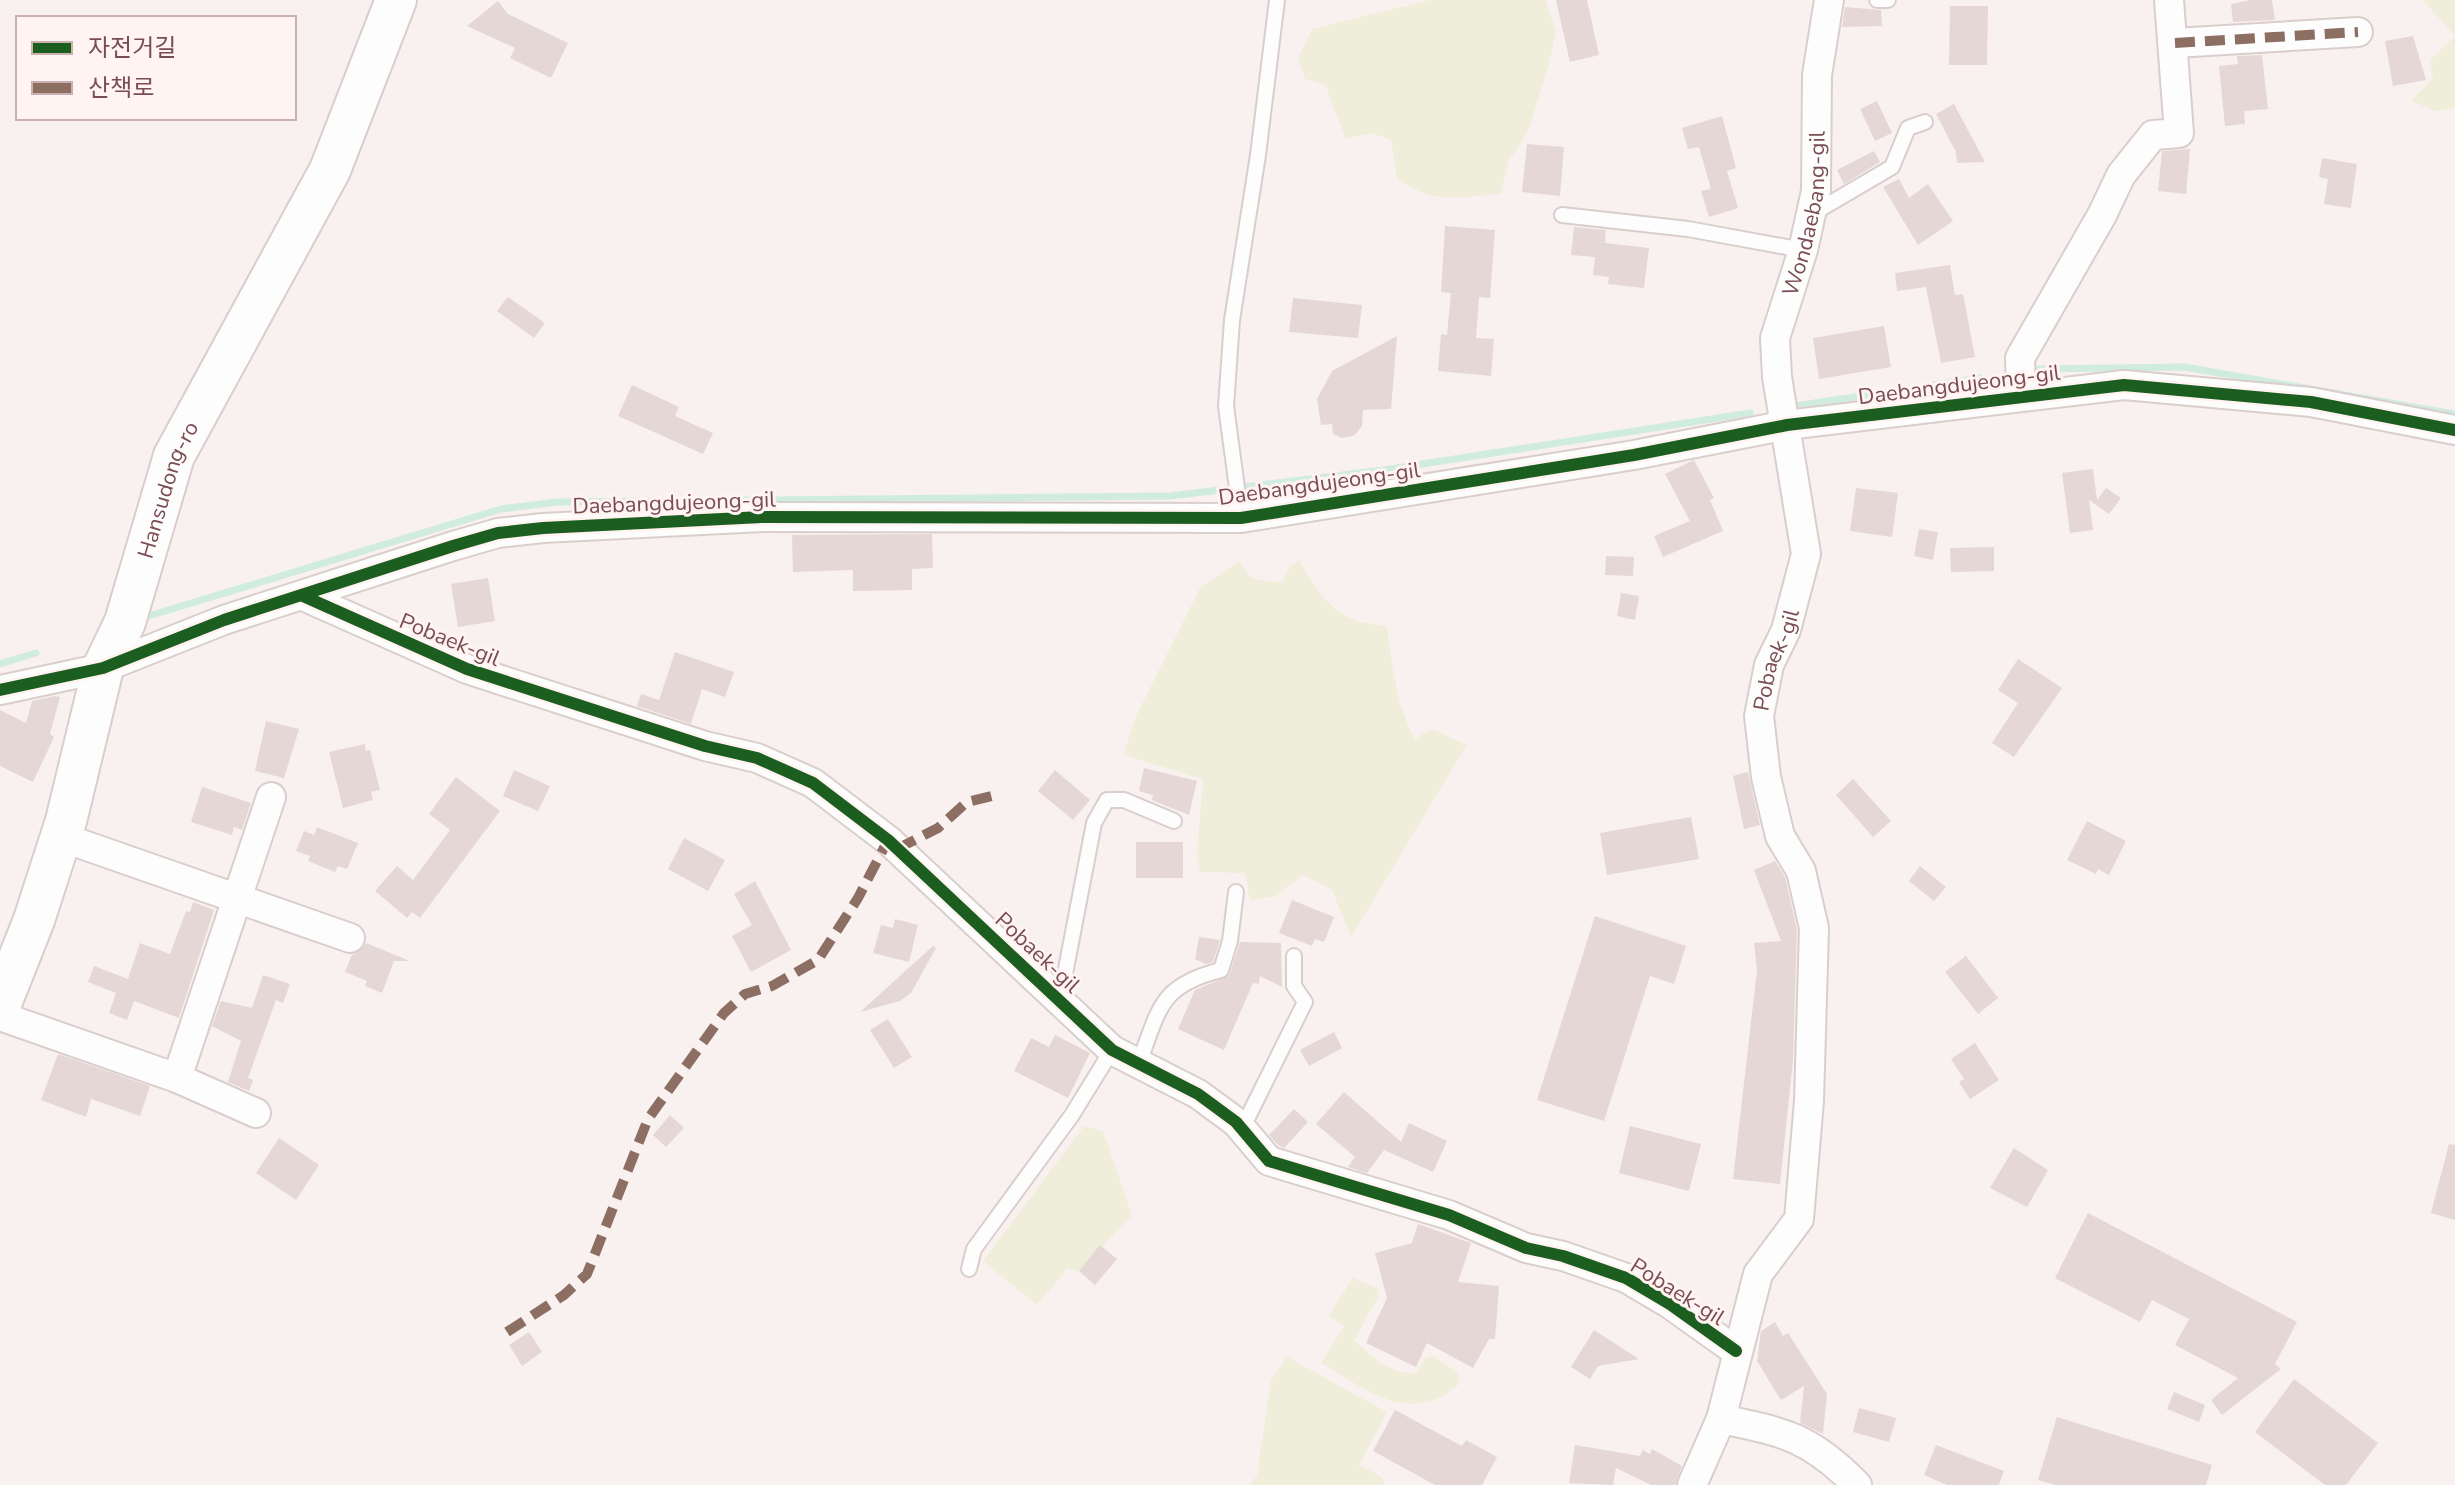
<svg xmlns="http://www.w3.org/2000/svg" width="2455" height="1485" viewBox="0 0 2455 1485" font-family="'Nunito Sans','Noto Sans KR',sans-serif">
	<rect width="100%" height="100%" fill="#f9f1ef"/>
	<!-- green -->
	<path fill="#efeeda" d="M1430,0H1546L1556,32L1549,64L1528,132L1508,162L1501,194C1457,197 1434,205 1397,179L1391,140L1371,133L1345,139C1340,119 1330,105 1326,85L1305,79L1298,58L1312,29Z
		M2423,0H2455V108L2436,111L2411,101L2433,78L2430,60L2455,36Z
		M1299,560C1323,600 1337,623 1387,626C1392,664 1396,704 1415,739L1432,729L1467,745L1351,937L1332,890L1303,875L1275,896L1250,901L1245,873L1200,872L1197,853L1203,779L1123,755L1135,718L1200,588L1239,561L1251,578L1282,583L1290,567Z
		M1084,1126L1103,1131L1132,1215L1079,1271L1067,1269L1037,1305L983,1261Z
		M1353,1278L1377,1288L1379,1296L1354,1340C1374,1358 1388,1373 1416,1373L1425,1358L1434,1356L1459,1374L1458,1385C1409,1427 1366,1389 1321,1363L1344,1326L1328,1316Z
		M1287,1357L1387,1412L1359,1465L1382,1477L1384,1485H1250L1257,1475L1271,1380Z"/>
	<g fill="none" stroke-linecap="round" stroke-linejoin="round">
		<!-- stream -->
		<path stroke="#d0ebe0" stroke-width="7" d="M2039,369L2184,367L2455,414
			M1795,406L1980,378
			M149,616L501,509L558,502L1170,496L1384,470L1750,413
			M0,664L36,653"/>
	</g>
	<!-- building -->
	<path fill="#e6d7d7" d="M1556,0H1587L1599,55L1570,62Z
		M2251,0H2272L2275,20L2233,22L2231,4Z
		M498,1L508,14L568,43L551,78L510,58L515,48L467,26Z
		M1950,6H1988L1987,65H1949Z
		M1845,7L1881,10L1882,26L1842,27Z
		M2413,36L2426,80L2393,86L2385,41Z
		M2262,55L2268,109L2244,111L2245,124L2225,126L2219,66L2238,64L2237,56Z
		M1877,101L1892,133L1875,141L1860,109Z
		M1954,104L1985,162L1957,163L1956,152L1936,114Z
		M1722,116L1736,168L1727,171L1738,208L1709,217L1701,191L1711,189L1699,147L1688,149L1682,128Z
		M1527,144L1564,147L1560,196L1522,192Z
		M2190,149L2186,194L2158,191L2162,151Z
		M1874,151L1880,162L1844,184L1837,170Z
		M2322,158L2357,164L2351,208L2324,204L2328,179L2319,177Z
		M1899,179L1909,198L1928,184L1953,221L1918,245L1883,187Z
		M1445,226L1495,230L1490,298L1479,297L1476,338L1494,339L1491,376L1438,371L1441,334L1447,335L1451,293L1441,292Z
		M1574,227L1606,230L1605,243L1649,248L1644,288L1608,284L1609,277L1593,275L1595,257L1571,255Z
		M1950,265L1955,295L1963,294L1975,357L1941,363L1926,287L1897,291L1895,273Z
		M508,297L545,323L534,338L497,311Z
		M1293,298L1362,305L1358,338L1289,332Z
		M1884,326L1891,367L1819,379L1813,338Z
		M1397,336L1391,409L1363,410L1362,426L1355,435L1342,438L1333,434L1332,424L1321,425L1317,399L1332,371Z
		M632,385L679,407L675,416L713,433L703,454L618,416Z
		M1694,460L1714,498L1710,500L1723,531L1663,557L1654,536L1690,521L1665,474Z
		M2093,469L2097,500L2106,488L2121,498L2109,514L2089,500L2093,530L2070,533L2062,473Z
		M1856,488L1898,493L1892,537L1850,531Z
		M1919,529L1938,532L1933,560L1914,556Z
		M932,534L933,568L912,569V590L853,591V570L793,572L792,535Z
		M1994,547V571L1951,572L1950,548Z
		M1606,556L1634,557L1633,576L1605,575Z
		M488,578L495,621L458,627L451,584Z
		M1621,593L1639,596L1635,620L1617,616Z
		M675,652L734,672L725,697L702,689L691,724L637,706L641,694L659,700Z
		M2018,659L2062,688L2014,757L1992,743L2018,703L1998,690Z
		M55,696L60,697L50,734L54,737L33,782L0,766V710L26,723L32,701Z
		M266,721L299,729L284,778L255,771Z
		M365,744L366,751L370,750L380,790L371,792L373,800L343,808L329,752Z
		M1144,768L1197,781L1189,815L1152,800L1153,795L1139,791Z
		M514,770L550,786L538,811L503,796Z
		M1055,770L1090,800L1073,820L1038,791Z
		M1748,772L1760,825L1744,829L1733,776Z
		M456,777L500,811L420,918L412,912L407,918L375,891L397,866L413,880L450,830L429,814Z
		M1853,779L1891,821L1873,837L1836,795Z
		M202,787L251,803L242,830L234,827L232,835L191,822Z
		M1691,817L1699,859L1607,875L1600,833Z
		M2087,821L2126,841L2109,875L2098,869L2096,874L2067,860Z
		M317,827L358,843L347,869L338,866L335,872L308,861L310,856L296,851L304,831L314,835Z
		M684,838L725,860L708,891L668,869Z
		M1136,842H1183V878H1136Z
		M1775,861L1785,877L1797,930L1793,1060L1780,1184L1733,1179L1757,970L1754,943L1781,941L1754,870Z
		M1920,866L1946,887L1934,901L1909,881Z
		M755,881L791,950L751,972L732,936L752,925L734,894Z
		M1292,900L1334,917L1324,942L1315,939L1312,946L1279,933Z
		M193,902L214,910L179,1018L134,1001L127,1020L109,1013L116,993L88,982L94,966L128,979L140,943L170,954L186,911L190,912Z
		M1595,916L1686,946L1674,984L1650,976L1604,1121L1537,1100Z
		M895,919L918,925L909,962L873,953L881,925L893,928Z
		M1199,937L1220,940L1213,962L1206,964L1195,959Z
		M1240,942L1281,943L1282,987L1260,976L1259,984L1253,983L1224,1050L1178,1029L1195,990L1229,976Z
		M366,943L410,961H394L382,993L365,986L367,981L345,972L352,955L360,951Z
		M933,946L936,948L911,993L900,1001L860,1012Z
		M1966,956L1998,998L1978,1014L1945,972Z
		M263,975L290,984L283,1003L276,1000L248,1078L253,1080L249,1091L228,1082L241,1041L212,1026L221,1001L252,1008Z
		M888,1019L912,1057L894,1068L870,1030Z
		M1334,1032L1342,1048L1309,1066L1300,1050Z
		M1055,1035L1090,1053L1068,1098L1014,1071L1031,1038L1049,1047Z
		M1975,1043L1999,1080L1970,1099L1959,1082L1964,1079L1951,1059Z
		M58,1054L150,1086L140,1116L91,1099L86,1117L41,1100Z
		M1344,1092L1401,1142L1409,1123L1447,1141L1433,1172L1384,1150L1367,1173L1348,1167L1355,1157L1316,1124Z
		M1294,1109L1308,1122L1284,1148L1279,1146L1269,1135Z
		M670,1115L684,1128L666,1147L653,1135Z
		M1630,1126L1701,1144L1689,1191L1619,1173Z
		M279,1138L319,1165L296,1200L256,1173Z
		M2449,1144L2455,1145V1220L2431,1213Z
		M2014,1148L2048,1170L2027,1207L1990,1188Z
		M2088,1213L2297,1322L2275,1364L2281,1369L2222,1415L2211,1400L2238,1378L2175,1345L2189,1319L2152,1300L2140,1322L2055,1278Z
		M1418,1224L1471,1243L1458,1282L1499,1286L1495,1339H1489L1473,1368L1427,1343L1416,1367L1366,1343L1387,1298L1375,1253L1412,1243Z
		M1100,1245L1117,1259L1095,1285L1079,1271Z
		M1775,1322L1783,1336L1788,1333L1827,1394L1823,1434L1800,1423L1804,1386L1781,1400L1757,1361L1761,1331Z
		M1594,1330L1639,1359L1598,1366L1590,1379L1571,1367Z
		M529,1332L542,1352L522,1366L509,1345Z
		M2294,1379L2378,1443L2346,1485H2325L2255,1432Z
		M2174,1392L2205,1405L2199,1422L2167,1409Z
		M1859,1408L1896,1418L1889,1442L1853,1432Z
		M1395,1410L1462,1446L1466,1440L1497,1457L1482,1485H1435L1373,1451Z
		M2057,1417L2212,1465L2206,1485H2056L2038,1480Z
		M1575,1445L1640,1456L1643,1450L1650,1454L1652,1449L1682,1466L1675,1485H1651L1616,1468L1613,1485L1569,1483Z
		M1936,1445L2004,1471L1999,1485H1947L1924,1475Z"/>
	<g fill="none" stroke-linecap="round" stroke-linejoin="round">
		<!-- lane casing -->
		<g stroke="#dacecd" stroke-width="18">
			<path id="lane" d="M1877,0H1888
				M1812,214L1892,167L1908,128L1925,122
				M1562,215L1688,229L1803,250
				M1241,518L1226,406L1232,320L1258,155L1277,0
				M1060,1000L1094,823L1107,800H1124L1174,821
				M1138,1065C1160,1009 1158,986 1221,970L1230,941L1236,892
				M1242,1129L1305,1002L1294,986V956
				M969,1269L974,1249L1072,1115L1112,1050"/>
		</g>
		<!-- street casing -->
		<g stroke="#dacecd" stroke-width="32">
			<g id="street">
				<path d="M2175,43L2358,32"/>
				<path d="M2021,395L2020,358L2102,215L2121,175L2153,135L2179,133L2169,0"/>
				<path d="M303,596L467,669L705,746L757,758L813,783L888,840L1112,1050L1198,1094L1236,1122L1269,1161L1449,1215L1526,1248L1563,1256L1626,1278L1670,1304L1736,1351"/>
				<path d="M0,690L103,668L224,620L453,546L498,533L543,528L762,517L1241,518L1634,455L1787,425L2124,385L2311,402L2455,430"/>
				<path d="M61,837L350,938"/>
				<path d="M0,1016L177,1078L256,1113"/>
				<path d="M177,1078L271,797"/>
				<path d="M1721,1419C1784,1432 1810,1437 1857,1485"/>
				<path id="s1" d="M1692,1485L1721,1419L1758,1274L1799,1219L1809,1101L1814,928L1801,871L1780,836L1766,777L1759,716L1769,665L1786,630L1806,554L1777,377L1775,338L1803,250L1816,191L1817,75L1829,0"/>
			</g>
		</g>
		<!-- secondary casing -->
		<g stroke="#dacdcc" stroke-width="44">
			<g id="secondary">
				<path id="s2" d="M0,1006L34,920L66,821L103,668L125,622L174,456L330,170L396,0"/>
			</g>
		</g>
		<!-- lane -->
		<use href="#lane" stroke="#fefdfd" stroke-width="14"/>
		<!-- street -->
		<use href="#street" stroke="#fefdfd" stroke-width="28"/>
		<!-- secondary -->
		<use href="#secondary" stroke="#fefdfd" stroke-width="40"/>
		<!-- quiet -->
		<path stroke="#8d6e63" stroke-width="10" stroke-dasharray="20 10" stroke-linecap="butt" d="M2175,43L2358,32
			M897,849L938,828L967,802L992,796
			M507,1332L564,1295L587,1274L648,1119L724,1013L745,994L772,986L818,960L858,898L888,840"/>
		<!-- cycleway casing -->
		<g stroke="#fff4f2" stroke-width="17">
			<path id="cycleway" d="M303,596L467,669L705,746L757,758L813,783L888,840L1112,1050L1198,1094L1236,1122L1269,1161L1449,1215L1526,1248L1563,1256L1626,1278L1670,1304L1736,1351
				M0,690L103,668L224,620L453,546L498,533L543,528L762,517L1241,518L1634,455L1787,425L2124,385L2311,402L2455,430"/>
		</g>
		<!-- cycleway -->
		<use href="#cycleway" stroke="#1b5e20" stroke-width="12"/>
	</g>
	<g text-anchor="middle" stroke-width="6" stroke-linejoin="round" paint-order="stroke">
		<!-- street labels -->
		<g font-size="22" fill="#794d52" stroke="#fff4f2">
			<text dy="8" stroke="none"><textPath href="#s1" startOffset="1320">Wondaebang-gil</textPath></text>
			<text transform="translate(1959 384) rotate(-7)" y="8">Daebangdujeong-gil</text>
			<text transform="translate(1319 483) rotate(-8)" y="8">Daebangdujeong-gil</text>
			<text dy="8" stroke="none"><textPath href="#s2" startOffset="544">Hansudong-ro</textPath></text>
			<text transform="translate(674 502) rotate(-2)" y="8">Daebangdujeong-gil</text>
			<text transform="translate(450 639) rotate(22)" y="8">Pobaek-gil</text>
			<text dy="8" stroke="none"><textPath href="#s1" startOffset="862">Pobaek-gil</textPath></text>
			<text transform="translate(1038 952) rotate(43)" y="8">Pobaek-gil</text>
			<text transform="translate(1678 1291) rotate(32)" y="8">Pobaek-gil</text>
		</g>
	</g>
	<!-- legend -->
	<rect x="16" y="16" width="280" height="104" fill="#fff4f2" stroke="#c9b1b2" stroke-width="2"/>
	<rect x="32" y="42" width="40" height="12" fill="#1b5e20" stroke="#c9b1b2" stroke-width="2"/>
	<text x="88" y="56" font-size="24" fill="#794d52">자전거길</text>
	<rect x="32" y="82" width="40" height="12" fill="#8d6e63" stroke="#c9b1b2" stroke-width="2"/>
	<text x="88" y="96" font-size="24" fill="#794d52">산책로</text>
</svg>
